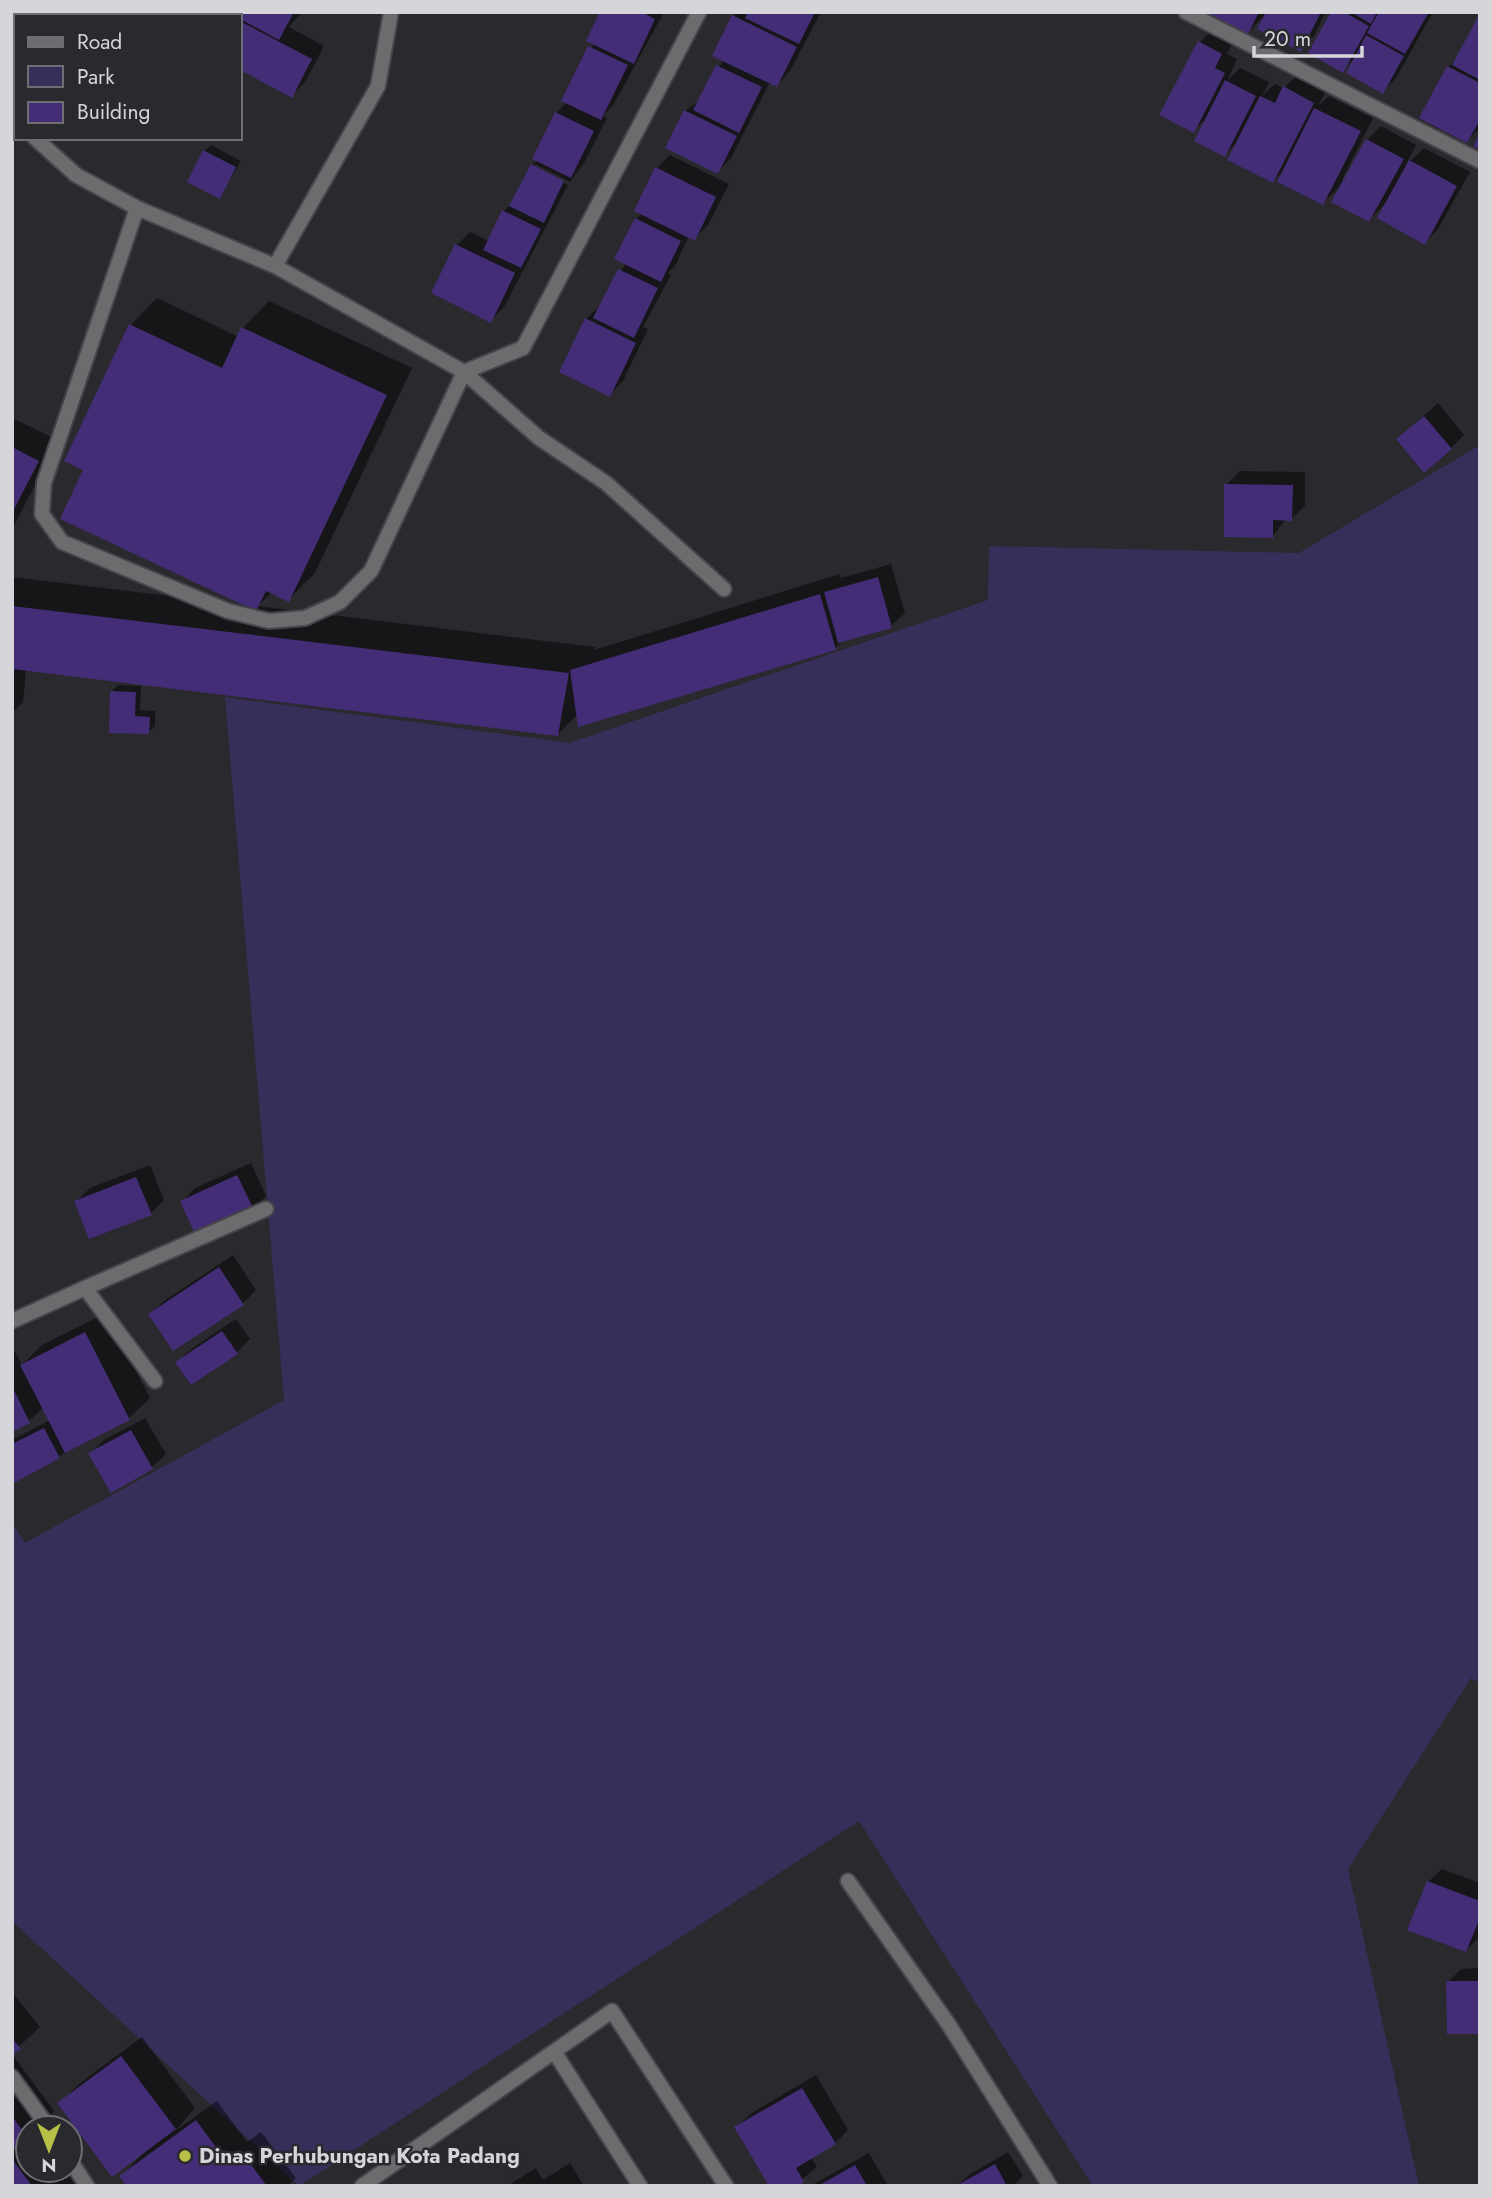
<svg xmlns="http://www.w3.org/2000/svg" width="1492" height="2198" viewBox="0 0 1492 2198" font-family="Jost,sans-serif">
	<rect width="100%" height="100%" fill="#2a292e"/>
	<!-- green -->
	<path fill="#382e5a" d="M1480,445V1683L1471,1678L1348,1869L1419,2186H1093L859,1821L299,2186L12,1921V1522L25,1543L284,1400L225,697L569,743L988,600L989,546L1299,553Z"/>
	<!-- shadow -->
	<path fill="#0007" d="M192,12H302L289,27L324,46L305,82L291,96L240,68V16H191Z
		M602,12H664L614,104L603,116L607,118L584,163L570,182L535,164V168L568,185L504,307L490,321L457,245L470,232L489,241L504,211L515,200L532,165L538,160L556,113L567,102L594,43Z
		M737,12H821L790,71L777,85L770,82L731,158L718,172L685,111L701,99L724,59L734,16Z
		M1212,12H1326L1314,36L1301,50L1267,13L1248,32Z
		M1333,12H1433L1396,78L1383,91L1354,59L1342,70Z
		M1480,17V128L1467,141L1448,67L1458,57Z
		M1213,29L1234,40L1227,54L1237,59L1227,81L1240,68L1269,82L1262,96L1275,84L1284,88L1298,74L1327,89L1318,106L1329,96L1373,118L1342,180L1344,181L1367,140L1381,126L1416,145L1405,166L1424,148L1470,172L1438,229L1425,243L1387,202L1369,220L1341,185L1323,203L1284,170L1273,181L1237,142L1225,155L1208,117L1193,131L1199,43Z
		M211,145L241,161L219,197L204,151Z
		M670,155L729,184L708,225L695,238L689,236L675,266L668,273L671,275L643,327L648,329L623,381L609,395L586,319L600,306L626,263L636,219L643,213L657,168Z
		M157,298L239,337L243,328L269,301L412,368L315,573L288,600L272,592L258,606L595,647L594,650L840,574L841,578L891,564L905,613L891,626L844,639L835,648L578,714L558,734L26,669L23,702L12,713V577L245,605L86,469L131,325Z
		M1438,403L1464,435L1451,448L1398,439Z
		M12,418L58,440L12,530Z
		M1240,471L1305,472V506L1291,519H1286L1273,536L1226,485Z
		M118,685L141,686L140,710L155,711V726L148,732L112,691Z
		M251,1163L266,1196L253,1209L182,1202L195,1188Z
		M150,1165L164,1200L151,1213L76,1202L90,1188Z
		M233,1255L256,1290L243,1303L150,1314L164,1301Z
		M106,1313L150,1398L129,1418L12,1482V1440L50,1420L44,1407L29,1421L12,1430V1354L15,1352L22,1365L42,1345Z
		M236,1319L250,1339L237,1352L177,1362L191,1349Z
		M145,1418L166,1454L152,1467L111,1490L90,1454L104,1440Z
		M1442,1869L1480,1883V1936L1466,1950L1428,1882Z
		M1480,1968V2032L1448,1982L1461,1969Z
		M12,1992L40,2027L12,2053Z
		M142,2037L195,2108L175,2131L217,2101L247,2142L261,2132L296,2178L288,2186H129L121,2176L141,2156L60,2103L80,2083Z
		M12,2054L54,2111L38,2128H28V2170H66L78,2186H12Z
		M816,2075L848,2130L835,2143L811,2157L817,2167L794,2186L737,2127L750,2114Z
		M1008,2152L1023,2176L1013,2186H957L969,2175Z
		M869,2153L888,2186H810Z
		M570,2163L584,2186H507L536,2168L543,2180Z"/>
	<!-- building -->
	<path fill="#422d76" d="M190,12H223L229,16H189Z
		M227,12H294L279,40L240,19V16Z
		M600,12H641L655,19L634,64L586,41Z
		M748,12H815L799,44L745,18Z
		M1206,12H1259L1248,34Z
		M1266,12H1321L1301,52L1257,29Z
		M1331,12H1344L1369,26L1343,73L1308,53Z
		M1351,12H1377L1371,24Z
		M1379,12H1429L1405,54L1367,33Z
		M1480,13V80L1452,65Z
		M732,15L797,47L777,87L712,56Z
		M240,21L312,59L292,98L240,70Z
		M1366,35L1404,56L1383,94L1346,73Z
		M1198,41L1222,54L1215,68L1225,73L1194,133L1159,115Z
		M588,46L628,65L601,120L561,101Z
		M716,65L762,87L739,133L693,110Z
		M1447,66L1480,83V120L1467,143L1419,118Z
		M1225,80L1256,96L1225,157L1194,141Z
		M1283,86L1314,103L1273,183L1227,160L1260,96L1275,103Z
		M1314,108L1361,131L1323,205L1277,182Z
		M684,110L737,136L718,174L665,148Z
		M555,112L594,131L571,178L532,159Z
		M1480,134V150L1473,146Z
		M1366,139L1404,159L1369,222L1331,202Z
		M203,150L236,167L220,199L187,182Z
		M1409,160L1457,186L1425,245L1377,218Z
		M531,164L564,181L544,223L509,206Z
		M655,167L716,197L695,241L634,211Z
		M502,210L541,229L521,268L483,250Z
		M635,218L681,241L661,282L614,259Z
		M455,244L515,273L491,323L431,293Z
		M618,269L658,288L634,338L593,318Z
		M585,318L636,343L610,397L559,372Z
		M129,324L222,368L241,327L387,395L289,602L266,591L256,611L60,519L83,470L64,461Z
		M1424,416L1452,449L1424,473L1396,439Z
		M12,447L39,461L12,513Z
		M1224,484L1293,485L1292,521L1273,520V538L1224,537Z
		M878,577L892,628L838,643L824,592Z
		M820,594L836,650L578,727L570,670Z
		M12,606L569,673L558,736L12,669Z
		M110,691L136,692L135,716L150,717L149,734L109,733Z
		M237,1175L254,1210L196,1236L180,1201Z
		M136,1177L152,1215L89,1239L74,1201Z
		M219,1267L244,1305L173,1351L148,1314Z
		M222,1331L238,1354L191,1385L175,1362Z
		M85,1332L130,1420L65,1453L20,1365Z
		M12,1386L30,1423L12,1432Z
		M44,1428L60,1458L12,1484V1444Z
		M131,1430L153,1469L111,1493L88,1453Z
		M1427,1881L1480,1901V1918L1466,1952L1407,1930Z
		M1446,1981H1480V2034H1447Z
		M12,2038L21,2049L12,2055Z
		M121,2056L176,2129L112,2177L57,2103Z
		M802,2088L836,2144L796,2168L804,2182L798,2186H769L734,2127Z
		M12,2116L28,2138L12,2151Z
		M196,2120L226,2161L240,2150L267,2186H127L119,2176Z
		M12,2159L32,2186H12Z
		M995,2164L1007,2186H956Z
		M855,2165L867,2186H818Z"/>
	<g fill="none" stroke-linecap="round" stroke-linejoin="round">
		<!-- service casing -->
		<g stroke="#464549" stroke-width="18">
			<path id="service" d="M12,117L16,120
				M35,138L76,175L137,208L275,266L464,372L539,438L606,483L724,589
				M137,208L44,483L42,514L62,542L228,611L269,621L305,618L340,602L371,571L464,372L523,348L699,12
				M275,266L378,86L391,12
				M12,2077L49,2128
				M70,2160L87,2186"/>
		</g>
		<!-- minor casing -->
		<g stroke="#464549" stroke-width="18">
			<path id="minor" d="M1186,12L1480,161
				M85,1288L266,1209
				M12,1321L85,1288L155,1381
				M848,1881L949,2025L1050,2186
				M555,2053L640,2186
				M362,2186L612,2011L726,2186"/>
		</g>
		<!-- service -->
		<use href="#service" stroke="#6c6b6e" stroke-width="14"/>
		<!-- minor -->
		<use href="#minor" stroke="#6c6b6e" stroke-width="14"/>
	</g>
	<!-- markers -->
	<circle fill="#b8c147" stroke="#2a292e" stroke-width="2.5" cx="185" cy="2156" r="7"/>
	<g text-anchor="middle" stroke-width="5" stroke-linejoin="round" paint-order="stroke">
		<!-- poi labels -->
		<g font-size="21" font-weight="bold" fill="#d6d5d9" stroke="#2a292e" text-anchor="start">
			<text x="199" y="2163">Dinas Perhubungan Kota Padang</text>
		</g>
	</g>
	<!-- border -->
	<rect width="1492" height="2198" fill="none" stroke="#d6d5d9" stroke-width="28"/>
	<!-- legend -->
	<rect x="14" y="14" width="228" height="126" fill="#2a292e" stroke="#6f6e72" stroke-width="2"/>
	<rect x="28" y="37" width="35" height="10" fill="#6c6b6e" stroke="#6f6e72" stroke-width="2"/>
	<text x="77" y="49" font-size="21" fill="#d6d5d9">Road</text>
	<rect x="28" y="66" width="35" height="21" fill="#382e5a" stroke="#6f6e72" stroke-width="2"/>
	<text x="77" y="84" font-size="21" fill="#d6d5d9">Park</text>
	<rect x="28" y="102" width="35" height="21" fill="#422d76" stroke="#6f6e72" stroke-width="2"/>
	<text x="77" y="119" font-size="21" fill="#d6d5d9">Building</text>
	<!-- north arrow -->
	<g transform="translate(49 2149) rotate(180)"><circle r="33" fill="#2a292e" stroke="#6f6e72" stroke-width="2"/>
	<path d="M0-5L12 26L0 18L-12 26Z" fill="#b8c147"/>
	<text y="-10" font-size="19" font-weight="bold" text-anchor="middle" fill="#d6d5d9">N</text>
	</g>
	<!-- scale -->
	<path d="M1254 46v10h108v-10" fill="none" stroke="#d6d5d9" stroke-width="3.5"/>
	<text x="1264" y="46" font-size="21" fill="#d6d5d9" stroke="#2a292e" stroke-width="5" paint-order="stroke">20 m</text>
</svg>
